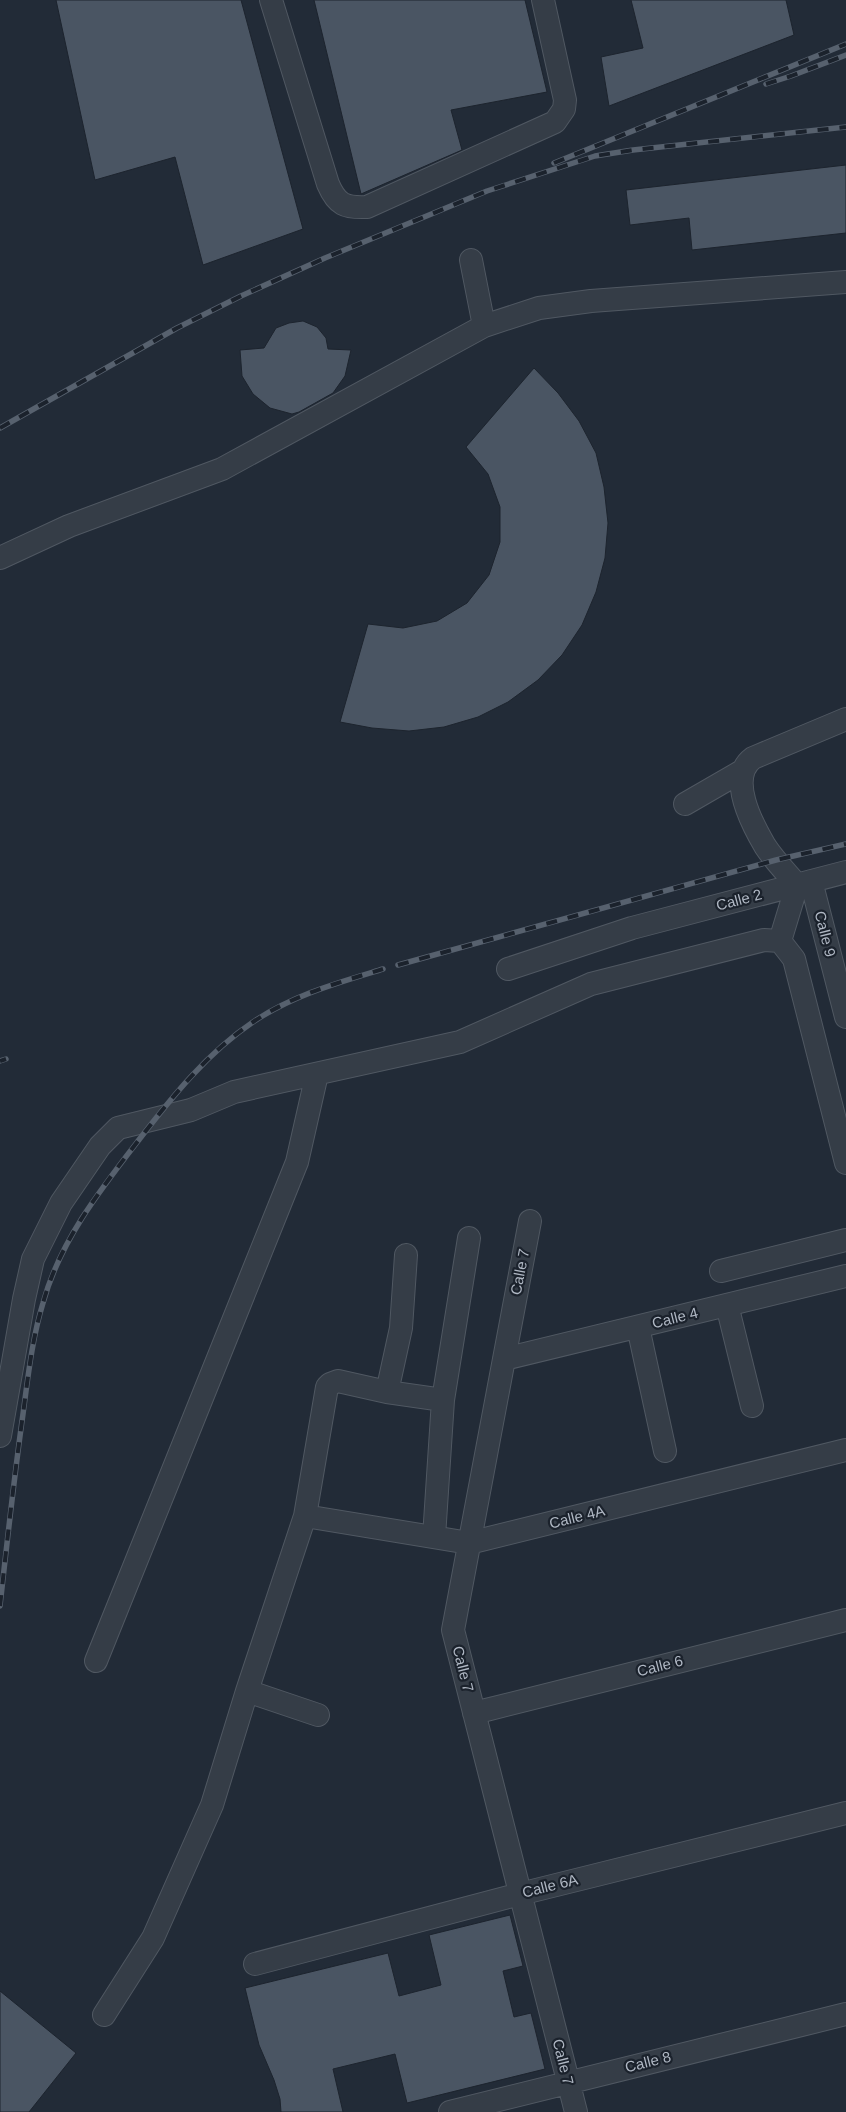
<svg xmlns="http://www.w3.org/2000/svg" width="846" height="2112" viewBox="0 0 846 2112" font-family="Helvetica,sans-serif">
	<rect width="100%" height="100%" fill="#222b37"/>
	<!-- building -->
	<path fill="#4a5563" stroke="#1d242e" d="M56,0H241L303,229L203,265L175,157L95,180Z
		M314,0H525L547,92L451,110L462,150L361,194Z
		M631,0H786L794,35L609,106L601,57L643,48Z
		M846,165V233L692,250L689,218L630,225L626,190Z
		M303,321L317,327L326,338L328,349L351,350L345,376L333,393L299,412L292,414L270,408L253,394L242,376L240,350L264,348L276,328L289,323Z
		M534,368L558,393L579,421L596,453L604,487L608,523L605,558L596,592L582,625L562,655L538,680L508,702L478,717L444,727L409,731L372,728L340,722L368,624L403,628L437,621L467,603L489,575L500,542V507L488,474L466,447Z
		M510,1915L523,1966L503,1971L514,2017L531,2013L545,2069L407,2103L395,2054L333,2069L343,2112H281L280,2099L274,2080L259,2045L245,1988L388,1953L399,1996L441,1985L429,1935Z
		M0,1991L76,2053L29,2112H0Z"/>
	<g fill="none" stroke-linecap="round" stroke-linejoin="round">
		<!-- minor casing -->
		<g stroke="#505862" stroke-width="24">
			<path id="minor" d="M271,0L328,184C337,205 345,208 367,207L555,122L564,109L565,100L543,0
				M471,260L484,326
				M0,558L69,526L222,469L484,326L539,308L591,301L846,282
				M685,804L742,771
				M811,881L846,1017
				M797,885C786,872 774,860 765,846C752,824 727,777 753,758L846,719
				M780,941L797,885
				M508,969L632,928L846,872
				M530,1221L453,1630L576,2112
				M721,1271L846,1240
				M727,1305L752,1406
				M638,1327L665,1451
				M504,1359L846,1276
				M387,1392L401,1328L406,1255
				M0,1436L24,1299L33,1259L61,1203L100,1146L118,1128L191,1110L234,1092L460,1042L591,984L764,940L780,941L794,959L846,1163
				M305,1516L469,1543L846,1450
				M434,1537L443,1400L469,1238
				M96,1661L297,1162L317,1074
				M247,1691L318,1715
				M474,1713L846,1620
				M255,1964L520,1894L846,1813
				M104,2015L153,1938L212,1805L247,1691L305,1516L327,1387L330,1384L338,1381L387,1392L443,1400
				M450,2112L846,2014"/>
		</g>
		<!-- minor -->
		<use href="#minor" stroke="#353d47" stroke-width="22"/>
		<!-- rail casing -->
		<g stroke="#57616e" stroke-width="5.5">
			<path id="rail" d="M766,84L791,76L846,55
				M554,163L846,44
				M0,428L177,328L241,296L325,258L487,191L595,156L633,150L846,127
				M398,965L776,860L846,844
				M0,1061L6,1059
				M0,1606C7,1542 14,1478 23,1414C28,1377 32,1339 43,1303C60,1241 100,1190 138,1141C172,1097 207,1053 253,1022C293,995 337,983 383,969"/>
		</g>
		<!-- rail -->
		<use href="#rail" stroke="#1b222c" stroke-width="4" stroke-dasharray="11" stroke-linecap="butt"/>
	</g>
	<g text-anchor="middle" stroke-width="4.5" stroke-linejoin="round" paint-order="stroke">
		<!-- street labels -->
		<g font-size="15" fill="#b0b8c4" stroke="#1b222c">
			<text transform="translate(739 900) rotate(-15)" y="5">Calle 2</text>
			<text transform="translate(825 934) rotate(76)" y="5">Calle 9</text>
			<text transform="translate(520 1272) rotate(-79)" y="5">Calle 7</text>
			<text transform="translate(675 1318) rotate(-14)" y="5">Calle 4</text>
			<text transform="translate(577 1517) rotate(-14)" y="5">Calle 4A</text>
			<text transform="translate(660 1666) rotate(-14)" y="5">Calle 6</text>
			<text transform="translate(463 1669) rotate(76)" y="5">Calle 7</text>
			<text transform="translate(550 1886) rotate(-14)" y="5">Calle 6A</text>
			<text transform="translate(563 2062) rotate(76)" y="5">Calle 7</text>
			<text transform="translate(648 2062) rotate(-14)" y="5">Calle 8</text>
		</g>
	</g>
</svg>
